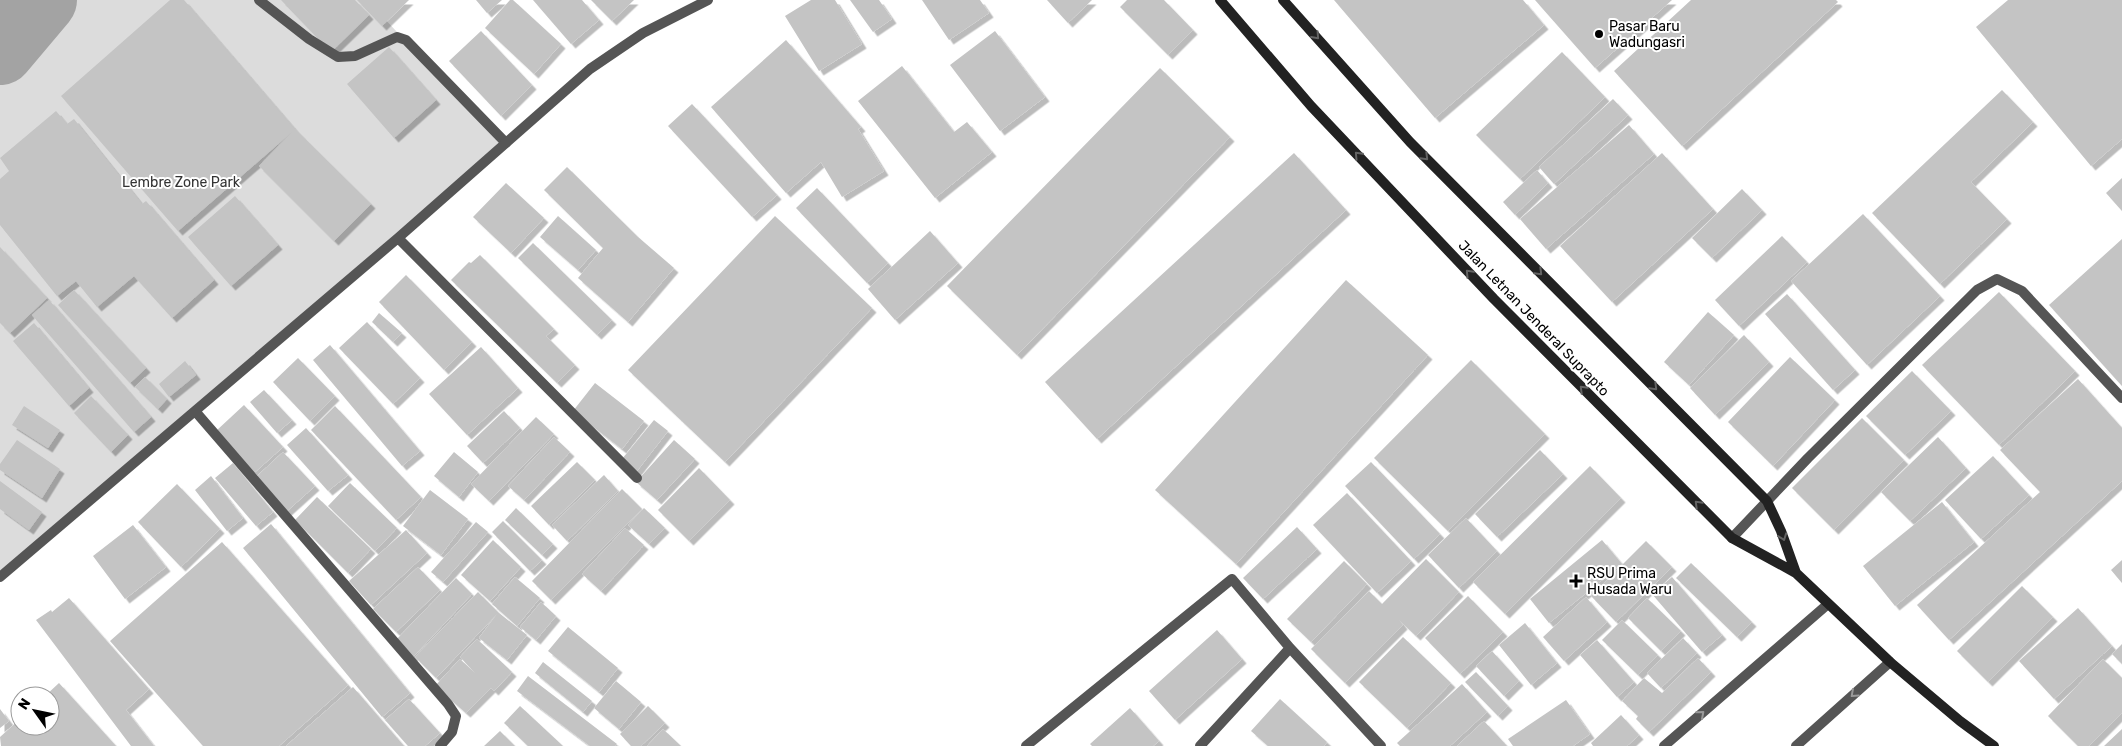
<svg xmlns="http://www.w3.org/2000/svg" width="2122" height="746" viewBox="0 0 2122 746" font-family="Rubik,sans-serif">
	<defs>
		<filter id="shadow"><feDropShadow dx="4.5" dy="4.5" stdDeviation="0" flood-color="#0004"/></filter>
	</defs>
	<rect width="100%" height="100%" fill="#fff"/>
	<!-- green -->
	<path fill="#dcdcdc" d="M41,0H367L502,144L0,576V47Z"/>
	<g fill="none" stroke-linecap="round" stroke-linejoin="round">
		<!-- river -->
		<path stroke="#a3a3a3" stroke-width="68" d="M0,51L43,0"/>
	</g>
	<!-- building -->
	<path fill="#c4c4c4" filter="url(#shadow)" d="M170,0H184L295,129L371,204L334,241L259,166L292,132L178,231L61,96Z
		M281,0H355L369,15L331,52Z
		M357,0H409L382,26Z
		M476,0H502L487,13Z
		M510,0H513L561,44L534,74L485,28Z
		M533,0H582L599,20L571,44Z
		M591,0H634L612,21Z
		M811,0H835L862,44L819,71L785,16Z
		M850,0H879L892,19L873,32Z
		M922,0H980L989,13L949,40Z
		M1047,0H1092L1068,23Z
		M1127,0H1164L1193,30L1168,55L1120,7Z
		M1334,0H1523L1544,25L1435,118Z
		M1535,0H1672L1595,68Z
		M1691,0H1836L1838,2L1682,146L1614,71Z
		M2008,0H2122V139L2091,166L1976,27Z
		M481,31L532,85L501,116L449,61Z
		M995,31L1045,97L1000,131L950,65Z
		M786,40L861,127L858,129L884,171L842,197L821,162L786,193L711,107Z
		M389,47L436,100L394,138L347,84Z
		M1562,52L1605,97L1520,179L1476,135Z
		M902,66L954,132L967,122L992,152L935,198L858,101Z
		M1160,68L1230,137L1017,355L947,286Z
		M2002,90L2033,122L1971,182L2007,219L1940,284L1872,213Z
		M1613,99L1628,115L1554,184L1539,167Z
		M692,104L777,195L752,217L668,126Z
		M56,111L67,124L74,119L142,204L146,201L214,280L172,318L134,276L97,307L76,281L57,296L0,225V179L9,171L0,158Z
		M1629,125L1654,154L1546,249L1520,219Z
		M1294,153L1346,210L1097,439L1045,382Z
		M1662,153L1713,209L1612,302L1560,246Z
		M567,167L638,237L674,268L628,322L578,278L603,248L544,190Z
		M1537,170L1548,183L1515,215L1503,202Z
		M2122,178V211L2106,193Z
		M506,183L544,218L511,253L473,217Z
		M817,188L888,263L867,283L796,208Z
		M1742,189L1762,210L1712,258L1692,238Z
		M235,196L278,245L231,286L188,237Z
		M1863,214L1940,296L1867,365L1791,281Z
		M558,216L596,250L578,270L540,237Z
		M775,216L872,308L725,462L628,370Z
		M930,231L958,263L895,320L868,289Z
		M1782,236L1807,262L1739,326L1715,300Z
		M2122,239V386L2049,305Z
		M533,243L612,320L597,335L518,258Z
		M0,247L47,298L10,333L0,323Z
		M480,255L554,329L546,336L575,365L557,383L451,280L469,262L471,263Z
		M406,275L472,342L444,370L379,302Z
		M1346,280L1428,355L1236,564L1155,490Z
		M74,290L146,368L130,383L58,305Z
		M1999,292L2075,371L1999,445L1922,365Z
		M1787,294L1855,370L1833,390L1765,314Z
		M49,300L151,417L134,432L32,315Z
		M1708,312L1734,335L1689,385L1664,362Z
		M379,313L402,333L393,342L372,322Z
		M367,322L420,378L393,404L339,348Z
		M34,323L89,388L69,406L13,341Z
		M1744,335L1769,362L1715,415L1690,388Z
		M330,345L420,451L402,466L313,360Z
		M481,347L518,388L467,435L429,394Z
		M1790,357L1835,400L1773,466L1728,422Z
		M298,358L335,396L310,421L273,382Z
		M1471,360L1545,434L1448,531L1374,458Z
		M185,361L196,375L169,397L159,384Z
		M1912,371L1951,411L1905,455L1866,416Z
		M145,377L167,399L158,409L135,387Z
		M2078,379L2122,428V481L1949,640L1917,605L2040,492L2000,450Z
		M595,383L644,421L622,449L573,411Z
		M264,390L292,420L277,433L250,402Z
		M91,396L128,435L111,452L74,413Z
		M244,405L283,447L254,473L216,431Z
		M24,406L60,430L48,448L12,425Z
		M335,406L421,497L396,520L311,430Z
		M504,411L520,428L483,463L467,446Z
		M536,417L554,434L489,501L471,484Z
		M1862,418L1904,460L1834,530L1792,488Z
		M654,420L668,431L637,471L622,459Z
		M306,428L348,475L328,491L287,445Z
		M554,437L570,452L524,500L508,486Z
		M1938,437L1966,468L1910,521L1881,492Z
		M17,440L60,469L42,498L0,470V464Z
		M674,440L695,459L657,500L636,482Z
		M1540,450L1563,474L1497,537L1475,514Z
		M283,452L315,486L286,512L255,478Z
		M454,452L478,472L459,497L434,476Z
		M1993,456L2029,495L1981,539L1945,500Z
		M577,462L595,480L549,525L531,506Z
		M1371,462L1440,534L1414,559L1345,486Z
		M233,463L273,512L256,526L215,478Z
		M1590,466L1621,498L1505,614L1473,582Z
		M699,468L730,500L689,541L658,510Z
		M604,475L618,491L567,541L552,525Z
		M211,476L243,518L227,531L195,490Z
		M0,481L42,512L29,530L0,509Z
		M350,483L397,528L375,551L328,506Z
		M177,484L220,529L181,567L138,522Z
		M622,489L642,509L551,600L532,581Z
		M430,490L468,519L441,555L403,526Z
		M1347,493L1411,561L1377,593L1313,525Z
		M317,497L371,549L348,573L295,520Z
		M1942,502L1974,542L1895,606L1863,566Z
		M516,508L553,544L542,555L505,520Z
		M644,508L665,528L649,544L628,525Z
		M1466,518L1497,551L1459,588L1428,555Z
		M503,521L542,560L530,571L492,532Z
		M476,522L488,532L443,582L431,572Z
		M271,524L410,693L382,717L243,548Z
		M133,525L166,567L125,599L93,556Z
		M1297,527L1317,549L1263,599L1243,578Z
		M625,528L644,545L601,591L582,574Z
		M406,530L427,553L371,605L349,581Z
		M493,540L521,567L490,601L461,575Z
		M1602,540L1622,564L1549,623L1530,599Z
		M1646,541L1672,567L1616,622L1591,596Z
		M222,542L348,685L279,746H203L110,641Z
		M1426,559L1459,592L1416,636L1399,620L1403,625L1345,683L1311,649L1369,591L1382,604Z
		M2122,560V583L2111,570Z
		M1344,561L1367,584L1311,642L1287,619Z
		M1691,563L1752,622L1737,637L1676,578Z
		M418,567L440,590L396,632L373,609Z
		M515,577L540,598L517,626L492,604Z
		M1672,577L1722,635L1702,652L1652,594Z
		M456,578L472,594L413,657L395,641Z
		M2022,586L2053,617L1988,682L1957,651Z
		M478,592L499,613L527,635L507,660L479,638L497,614L436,678L415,657Z
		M1468,596L1503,632L1460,674L1425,638Z
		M1586,597L1607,622L1564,661L1543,637Z
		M69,598L149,689L126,710L154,746H131L36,620L51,610L52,612Z
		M1647,598L1681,631L1661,651L1628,618Z
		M541,602L556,616L536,640L520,627Z
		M2078,608L2112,646L2054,699L2019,661Z
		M1622,620L1658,655L1638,675L1602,640Z
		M1525,623L1557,663L1531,685L1499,645Z
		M568,627L618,668L599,692L548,651Z
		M1217,630L1242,659L1175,720L1149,691Z
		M1403,637L1451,683L1407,728L1359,682Z
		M1683,638L1697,653L1661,688L1647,673Z
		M477,639L512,672L494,691L491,688L466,713L435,686L460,659L475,673L460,657Z
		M1597,640L1634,682L1617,697L1580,655Z
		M2122,644V664L2112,654Z
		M1492,651L1519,681L1504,696L1476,666Z
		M1698,658L1711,672L1649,732L1636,719L1638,716L1622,701L1644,678L1662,693Z
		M2103,659L2122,678V713L2089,746H2078L2048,716Z
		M543,662L592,701L583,712L535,673Z
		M1476,672L1508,706L1498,716L1465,682Z
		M528,676L617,744L615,746H590L517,691Z
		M616,681L641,702L619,729L594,708Z
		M59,683L116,746H1L0,737L20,719V726H50V696H45Z
		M1462,684L1487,712L1450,746H1400L1397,743Z
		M353,687L404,746H286Z
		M409,699L440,733L425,746H408L385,720Z
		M1280,699L1327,742L1324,746H1268L1251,731Z
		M1566,700L1590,734L1573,746H1513L1508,739Z
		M520,706L563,746H528L504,723Z
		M648,706L665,723L641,746H631L620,734Z
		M1130,708L1159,741L1153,746H1092L1090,744Z
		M0,709L9,721L0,728Z
		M1621,715L1639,735L1627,746H1593L1591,743Z
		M1484,721L1507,746H1457Z
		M663,729L681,746H647Z
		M2122,729V746H2104Z
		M500,731L515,746H484Z"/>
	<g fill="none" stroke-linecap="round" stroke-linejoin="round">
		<!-- lane -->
		<path stroke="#555" stroke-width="10" d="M259,0L309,39L338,57L355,56L397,37L406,40L506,143
			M1732,538L1808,458L1977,290L1997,279L2022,291L2122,398"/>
		<!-- street -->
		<path stroke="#555" stroke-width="10" d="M398,238L637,478
			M195,411L448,704L456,716L452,732L440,746
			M0,577L398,238L590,69L643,33L708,0
			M1026,746L1232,579L1290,648L1381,746
			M1200,746L1290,648
			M1664,746L1828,604
			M1796,746L1890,662"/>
		<!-- secondary -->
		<path stroke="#222" stroke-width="10" d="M1220,0L1311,106L1494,299L1732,538L1796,573L1890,662L1960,721L1994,746
			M1283,0L1410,142L1767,501L1781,531L1796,573"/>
	</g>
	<!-- one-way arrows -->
	<defs><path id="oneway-chevron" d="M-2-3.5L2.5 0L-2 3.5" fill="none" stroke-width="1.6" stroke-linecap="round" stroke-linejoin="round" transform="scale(1.25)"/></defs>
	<g stroke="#646464">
		<use href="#oneway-chevron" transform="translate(1316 36) rotate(48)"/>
		<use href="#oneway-chevron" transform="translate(1358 155) rotate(-133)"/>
		<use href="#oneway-chevron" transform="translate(1425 157) rotate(45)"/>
		<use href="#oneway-chevron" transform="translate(1539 272) rotate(45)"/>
		<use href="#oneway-chevron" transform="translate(1469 273) rotate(-133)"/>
		<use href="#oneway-chevron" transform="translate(1654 387) rotate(45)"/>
		<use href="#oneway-chevron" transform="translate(1583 389) rotate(-135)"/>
		<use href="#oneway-chevron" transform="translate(1698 504) rotate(-135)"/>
		<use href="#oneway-chevron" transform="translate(1783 537) rotate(70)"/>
	</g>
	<g stroke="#999">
		<use href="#oneway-chevron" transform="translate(1854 694) rotate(138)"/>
		<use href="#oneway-chevron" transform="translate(1701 714) rotate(-41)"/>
	</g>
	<!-- markers -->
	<g fill="#000" stroke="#fff" stroke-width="2">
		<circle cx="1599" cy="34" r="5"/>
		<path d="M1573.5 573.5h5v5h5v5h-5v5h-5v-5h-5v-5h5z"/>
	</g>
	<g text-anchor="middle" stroke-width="4" stroke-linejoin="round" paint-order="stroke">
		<!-- poi labels -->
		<g font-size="14" fill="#000" stroke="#fff" text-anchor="start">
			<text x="1609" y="31">Pasar Baru<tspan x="1609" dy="16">Wadungasri</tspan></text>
			<text x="1587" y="578">RSU Prima<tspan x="1587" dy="16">Husada Waru</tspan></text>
		</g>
		<!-- park labels -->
		<g font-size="14" fill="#333" stroke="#fff">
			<text x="181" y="187">Lembre Zone Park</text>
		</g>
		<!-- street labels -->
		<g font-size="14" fill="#000" stroke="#fff">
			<text transform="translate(1534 318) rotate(46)" y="5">Jalan Letnan Jenderal Suprapto</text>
		</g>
	</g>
	<!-- north arrow -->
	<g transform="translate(35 711) rotate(303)"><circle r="24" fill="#ffffff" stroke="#999999"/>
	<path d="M0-4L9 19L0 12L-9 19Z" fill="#000000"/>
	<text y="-8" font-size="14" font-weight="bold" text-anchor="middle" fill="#000000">N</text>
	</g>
</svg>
